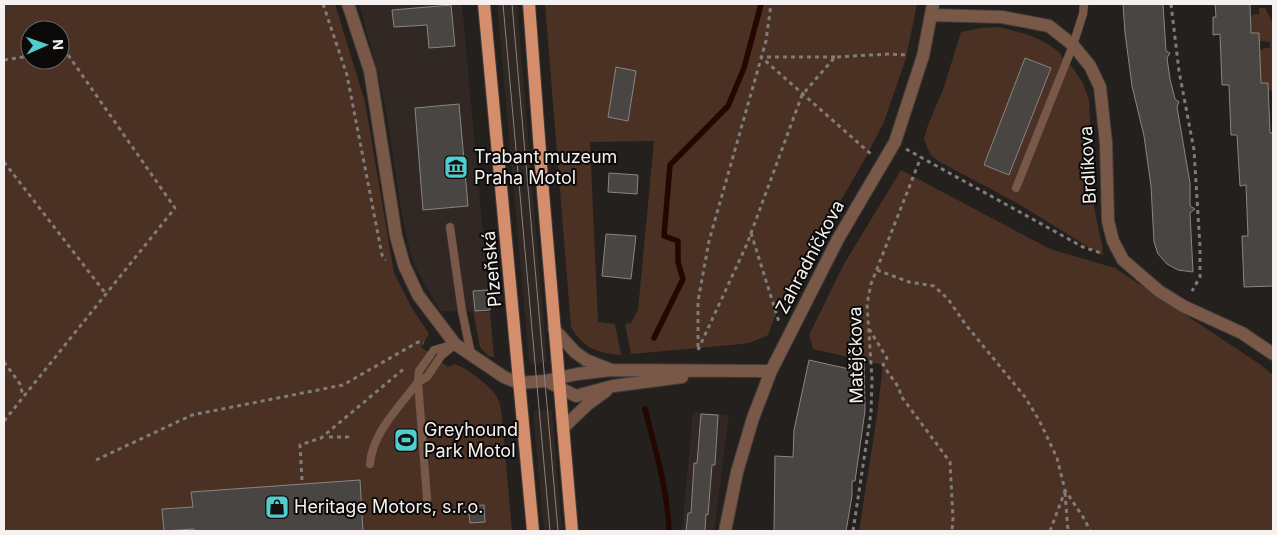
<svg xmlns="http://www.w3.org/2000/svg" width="1277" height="535" viewBox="0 0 1277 535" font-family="Inter,sans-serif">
	<rect width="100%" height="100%" fill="#23201e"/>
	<!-- built -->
	<path fill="#312824" d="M359,4H462L490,312L440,311L415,267L409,246L401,210L387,116L377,69Z
		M497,4H517L547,361L545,363L533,364L529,361Z
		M550,409L552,412L562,531H544L533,414L535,411Z
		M693,412L729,415L714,531H682Z"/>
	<!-- green -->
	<path fill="#4a3124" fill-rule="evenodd" d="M4,4H335L365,102L394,273L412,308L429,334L421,347L448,367L454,364C463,365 490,386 495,394C500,401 501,409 502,417L512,531H4ZM30,30H60V60H30Z
		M545,4H917L906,58L884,122L867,155L776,314L768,335L752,342L742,344L631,354L625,324L631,323L638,310L654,141L590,142L598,322L615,324L621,355C597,353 583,348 571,327Z
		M1259,8H1265L1273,23V92C1256,87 1260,67 1260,50H1263V48H1270V42L1259,41V33H1251L1250,17L1253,16V14H1259Z
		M998,27C1021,32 1043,38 1061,54L1062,58L1072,67L1083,83L1089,100L1094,207L1102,245L1103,256L1017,203L938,161L930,154L924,139L928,125L944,87L961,32L981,28ZM1025,58L1050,68L1008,175L984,165Z
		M901,170L1050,249L1115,268L1261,365L1273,375V531H859L877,415L883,365L813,349L809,335L844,264Z
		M473,311L490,312L494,357L488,356L480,347Z"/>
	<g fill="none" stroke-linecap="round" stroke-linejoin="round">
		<!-- stream -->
		<path stroke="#230700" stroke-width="5.5" d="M654,338L683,279L678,262V241L664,236L670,165L728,106L744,68L761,4
			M645,409C655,449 668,490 669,531"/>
	</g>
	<!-- building -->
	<path fill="#494543" stroke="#898583" d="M1123,4H1163L1166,51L1170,53L1167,58L1170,79L1175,99L1179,102L1177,107L1190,183V206L1195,209L1190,213L1193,272L1178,270L1167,264L1158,254L1154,242L1151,186L1144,136L1132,86L1125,33Z
		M1215,4H1250L1251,33H1259L1261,83H1268L1270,133H1273V286L1244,287L1242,236H1248L1246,185L1240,186L1237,135H1231L1229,85H1222L1220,34L1213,35V17H1216Z
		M451,5L455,46L429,48L427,25L394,27L392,10Z
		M1025,58L1051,68L1009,175L984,165Z
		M616,67L636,71L628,121L608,117Z
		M459,104L468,206L423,210L415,108Z
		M609,173L638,175L637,194L608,192Z
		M606,234L636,236L631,279L602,276Z
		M488,290L490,310L475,311L473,291Z
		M851,358L864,360L865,411L855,481H852V496L846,531H774L775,456L793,457L794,430L809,360L849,369Z
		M701,414L718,415L715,465H712L708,515L706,514L705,531H686L688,513H691L694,463H697Z
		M360,480L363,531H194V529L164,531L162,509L193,507L191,492Z
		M484,505L485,522L470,523L468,506Z"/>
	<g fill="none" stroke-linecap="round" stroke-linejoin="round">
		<!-- service casing -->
		<g stroke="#403d3b" stroke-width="9">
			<path id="service" d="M1016,188L1073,45L1083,14L1084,4
				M450,227L462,311L471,354
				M370,464C372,433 400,406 418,382L427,377L441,356L453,346
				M427,499L418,382L419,371L434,350L455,344"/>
		</g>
		<!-- minor casing -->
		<g stroke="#403d3b" stroke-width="14">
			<path id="minor" d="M348,4L370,71L396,236L404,265L418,295L455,344L504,377L519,383L545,381L577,374L611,370L771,371
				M931,15L1002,17L1049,26L1073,45L1090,66L1100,87L1106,143L1108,221L1113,241L1123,260L1159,291L1183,306L1242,333L1273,354
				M554,329L575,352L586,360L609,369
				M552,384L576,396L613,386L682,377
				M563,428L588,404L606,391
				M725,531L737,472L753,418L771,371L838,239L895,142L923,56L933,4"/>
		</g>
		<!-- primary casing -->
		<g stroke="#403d3b" stroke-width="14">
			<path id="primary" d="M484,4L533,531
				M529,4L543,192L572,531"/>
		</g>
		<!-- path -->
		<path stroke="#7f7c7a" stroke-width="3" stroke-dasharray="4 4" stroke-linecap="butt" d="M323,4L347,75L382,255L386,260
			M1171,4L1179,71L1194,150L1200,247V277L1192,291
			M835,57H761L872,155
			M4,60L30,56
			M906,149L1083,247L1101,253
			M4,162L106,294
			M751,233L779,322
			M877,270L909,282L934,286L948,299L966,325L1025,397L1039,420L1057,458L1065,490L1085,520L1090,531
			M869,329L887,358L883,365L899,388L901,396L950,462L953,518L952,531
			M698,347V301L709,241L766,41L771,4
			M698,350L747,244L802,95L835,57L889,54L908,55
			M4,362L20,384L23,396
			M4,421L175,208L66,52H60
			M329,437H348V440
			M96,460L192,415L343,385L418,342L424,343
			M302,480L300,445L321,438L406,367
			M1065,493L1068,531
			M853,531L871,413L872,379L867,304L871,284L921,157
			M1050,531L1065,491"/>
		<!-- service -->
		<use href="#service" stroke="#7a5848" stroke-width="8"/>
		<!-- minor -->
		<use href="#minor" stroke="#7a5848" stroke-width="12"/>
		<!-- primary -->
		<use href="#primary" stroke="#d48e6c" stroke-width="12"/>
		<!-- tram -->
		<path stroke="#868382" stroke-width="1" d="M503,4L550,531
			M512,4L558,531"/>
	</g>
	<!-- icons -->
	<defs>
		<g id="museum-square" transform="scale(1.25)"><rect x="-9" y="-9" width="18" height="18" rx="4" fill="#52cdce" stroke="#0b0a09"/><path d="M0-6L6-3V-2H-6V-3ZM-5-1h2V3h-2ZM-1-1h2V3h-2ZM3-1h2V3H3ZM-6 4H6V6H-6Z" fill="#111"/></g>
		<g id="stadium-square" transform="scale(1.25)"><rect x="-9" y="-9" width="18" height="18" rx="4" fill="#52cdce" stroke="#0b0a09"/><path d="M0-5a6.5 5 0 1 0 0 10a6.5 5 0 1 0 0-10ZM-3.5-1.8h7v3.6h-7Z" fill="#111"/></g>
		<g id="shop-square" transform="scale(1.25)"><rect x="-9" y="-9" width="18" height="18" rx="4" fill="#52cdce" stroke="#0b0a09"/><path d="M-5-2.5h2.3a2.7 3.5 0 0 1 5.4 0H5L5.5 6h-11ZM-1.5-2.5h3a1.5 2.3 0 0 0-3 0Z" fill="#111"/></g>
	</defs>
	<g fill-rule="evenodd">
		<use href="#museum-square" x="456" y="167"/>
		<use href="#stadium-square" x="406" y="440"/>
		<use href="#shop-square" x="277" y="507"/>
	</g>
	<g text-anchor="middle" stroke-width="4" stroke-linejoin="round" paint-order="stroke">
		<!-- poi labels -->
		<g font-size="18" fill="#f4f1f0" stroke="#0b0a09" text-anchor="start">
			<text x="474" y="163">Trabant muzeum<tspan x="474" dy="21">Praha Motol</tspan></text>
			<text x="424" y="436">Greyhound<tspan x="424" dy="21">Park Motol</tspan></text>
			<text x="294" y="513">Heritage Motors, s.r.o.</text>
		</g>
		<!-- street labels -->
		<g font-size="18" fill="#f4f1f0" stroke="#0b0a09">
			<text transform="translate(1088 165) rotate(-93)" y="6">Brdlíkova</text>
			<text transform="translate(810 257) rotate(-62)" y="6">Zahradníčkova</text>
			<text transform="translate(492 269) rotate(-95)" y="6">Plzeňská</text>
			<text transform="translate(856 355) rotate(-91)" y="6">Matějčkova</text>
		</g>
	</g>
	<!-- border -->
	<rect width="1277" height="535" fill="none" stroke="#f4f1f0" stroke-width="10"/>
	<!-- north arrow -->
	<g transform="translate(45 45) rotate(88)"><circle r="24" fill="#0b0a09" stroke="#686665"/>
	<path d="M0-4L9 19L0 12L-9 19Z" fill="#52cdce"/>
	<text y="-8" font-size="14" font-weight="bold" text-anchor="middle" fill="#f4f1f0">N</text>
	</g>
</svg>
